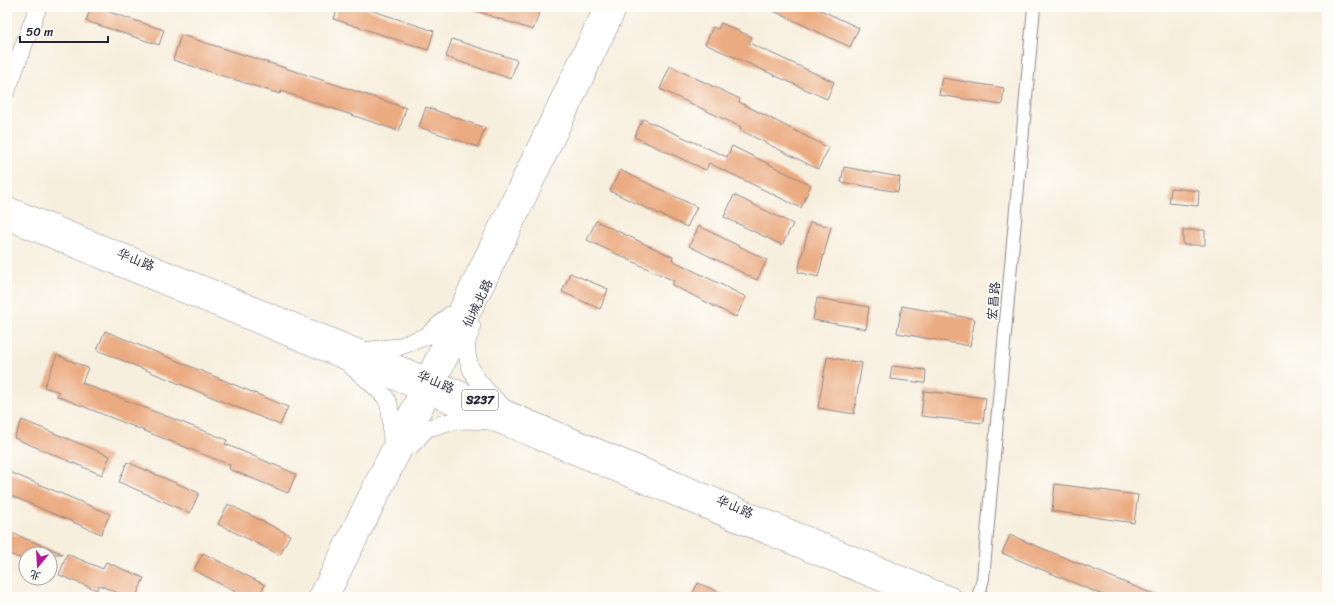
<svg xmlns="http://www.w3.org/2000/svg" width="1334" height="604" viewBox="0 0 1334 604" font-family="Sriracha,'LXGW WenKai TC',sans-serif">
	<rect width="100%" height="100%" fill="#fdfcf7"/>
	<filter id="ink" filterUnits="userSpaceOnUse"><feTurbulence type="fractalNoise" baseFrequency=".025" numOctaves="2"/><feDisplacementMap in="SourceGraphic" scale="8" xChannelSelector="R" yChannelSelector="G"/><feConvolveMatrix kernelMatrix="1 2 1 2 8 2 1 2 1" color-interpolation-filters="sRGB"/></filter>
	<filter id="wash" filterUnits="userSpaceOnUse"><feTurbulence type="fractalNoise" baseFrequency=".012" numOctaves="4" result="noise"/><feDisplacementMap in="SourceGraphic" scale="16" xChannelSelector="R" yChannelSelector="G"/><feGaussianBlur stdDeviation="0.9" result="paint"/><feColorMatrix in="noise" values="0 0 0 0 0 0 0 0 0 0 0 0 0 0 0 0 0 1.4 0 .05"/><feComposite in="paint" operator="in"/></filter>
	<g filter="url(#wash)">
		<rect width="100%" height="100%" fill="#f7efde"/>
		<g id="blocks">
			<!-- building -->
			<path fill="#ebab81" d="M91,7H94L164,30L159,45L86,21Z
				M338,7H361L434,31L428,50L334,19Z
				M470,7H527L540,11L533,30L470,9Z
				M765,7H814L859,28L850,47Z
				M721,23L752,37L749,43L834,82L827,99L705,44L713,27L718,29Z
				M181,35L304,74L406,108L399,131L281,91L280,94L173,60Z
				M452,39L517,60L511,79L446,57Z
				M670,66L740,99L739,102L829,148L818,169L740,130L741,127L660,89Z
				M942,78L1004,88L1002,105L939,95Z
				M426,107L485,128L478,147L419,127Z
				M643,119L727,157L732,146L811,185L801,208L709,163L706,170L634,137Z
				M844,167L900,177L898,192L841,182Z
				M620,170L697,207L687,227L610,191Z
				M1171,188L1199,191L1198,206L1169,203Z
				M734,195L793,224L782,245L724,217Z
				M596,221L673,257L672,260L746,297L736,317L672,285L674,281L587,240Z
				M810,222L831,227L818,277L798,272Z
				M699,226L767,260L757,280L689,246Z
				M1183,230H1205V245H1183Z
				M570,273L608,289L600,309L562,292Z
				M817,298L869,307L866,329L813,320Z
				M902,306L975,319L970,346L897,333Z
				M105,331L288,407L280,425L97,350Z
				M57,355L88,368L82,383L227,440L225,444L296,474L288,493L229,469L230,465L57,396L59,392L44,387Z
				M827,357L862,363L854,414L818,408Z
				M892,366L926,370L925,383L890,379Z
				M924,391L986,398L983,423L921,416Z
				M22,420L110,456L102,475L14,438Z
				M127,462L199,493L190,513L119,482Z
				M7,471L110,514L101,534L7,494Z
				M1055,484L1138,495L1134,523L1052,511Z
				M228,504L290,535L280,555L218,524Z
				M7,531L63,554H26V561L7,553Z
				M1010,535L1160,597H1108L1002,553Z
				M203,553L265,585L258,597H245L194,570Z
				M67,554L103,569L106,562L144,578L136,597H128L99,585L97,590L59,575Z
				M698,583L730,597H691Z"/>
		</g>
	</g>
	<g filter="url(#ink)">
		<use href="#blocks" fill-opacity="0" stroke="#8c888c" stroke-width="1"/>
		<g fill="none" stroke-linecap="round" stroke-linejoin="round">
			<!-- street casing -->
			<g stroke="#8c888c" stroke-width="14">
				<path id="street" d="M978,597L983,579L1034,7"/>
			</g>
			<!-- secondary casing -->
			<g stroke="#8c888c" stroke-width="18">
				<path id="secondary" d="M7,90L38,7
					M472,327C471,332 468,337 467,342C464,373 485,389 504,408
					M362,351L398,347L427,336L450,315
					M350,365C359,373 384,392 388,402C392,414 391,429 392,442
					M412,445L426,429L448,422L465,420L488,421
					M317,597L418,391L603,7
					M330,597L487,283L619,7"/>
			</g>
			<!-- primary casing -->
			<g stroke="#8c888c" stroke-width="20">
				<path id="primary" d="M7,206L425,376L952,597
					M7,220L918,597"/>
			</g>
			<!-- street -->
			<use href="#street" stroke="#fff" stroke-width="12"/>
			<!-- secondary -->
			<use href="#secondary" stroke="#fff" stroke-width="17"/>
			<!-- primary -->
			<use href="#primary" stroke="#fff" stroke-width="19"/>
		</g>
	</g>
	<g text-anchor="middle" stroke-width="3.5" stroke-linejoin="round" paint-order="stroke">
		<!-- shield labels -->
		<rect fill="#fdfcf7" stroke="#646373" stroke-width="1" x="462" y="390" width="36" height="20" rx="3"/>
		<g font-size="12" font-weight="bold" fill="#22223b">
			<text x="480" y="404">S237</text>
		</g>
		<!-- street labels -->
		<g font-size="13" fill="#22223b" stroke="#fdfcf7">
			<text transform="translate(136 259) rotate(22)" y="5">华山路</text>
			<text transform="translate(993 301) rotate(-85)" y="5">宏昌路</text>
			<text transform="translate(477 303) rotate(-64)" y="5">仙城北路</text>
			<text transform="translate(436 381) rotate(23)" y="5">华山路</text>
			<text transform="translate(735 506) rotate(23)" y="5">华山路</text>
		</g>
	</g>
	<!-- margin -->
	<rect width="1334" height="604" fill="none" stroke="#fdfcf7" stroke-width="24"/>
	<!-- north arrow -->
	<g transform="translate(38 566) rotate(198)"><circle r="19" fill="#fdfcf7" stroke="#a5a5ac"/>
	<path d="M0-3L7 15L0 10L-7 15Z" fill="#b5179e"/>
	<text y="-6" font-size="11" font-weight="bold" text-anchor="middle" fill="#22223b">北</text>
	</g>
	<!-- scale -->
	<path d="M20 36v6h88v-6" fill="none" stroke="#22223b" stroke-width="2"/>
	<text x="26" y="36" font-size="12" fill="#22223b" stroke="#fdfcf7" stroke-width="3" paint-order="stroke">50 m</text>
</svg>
